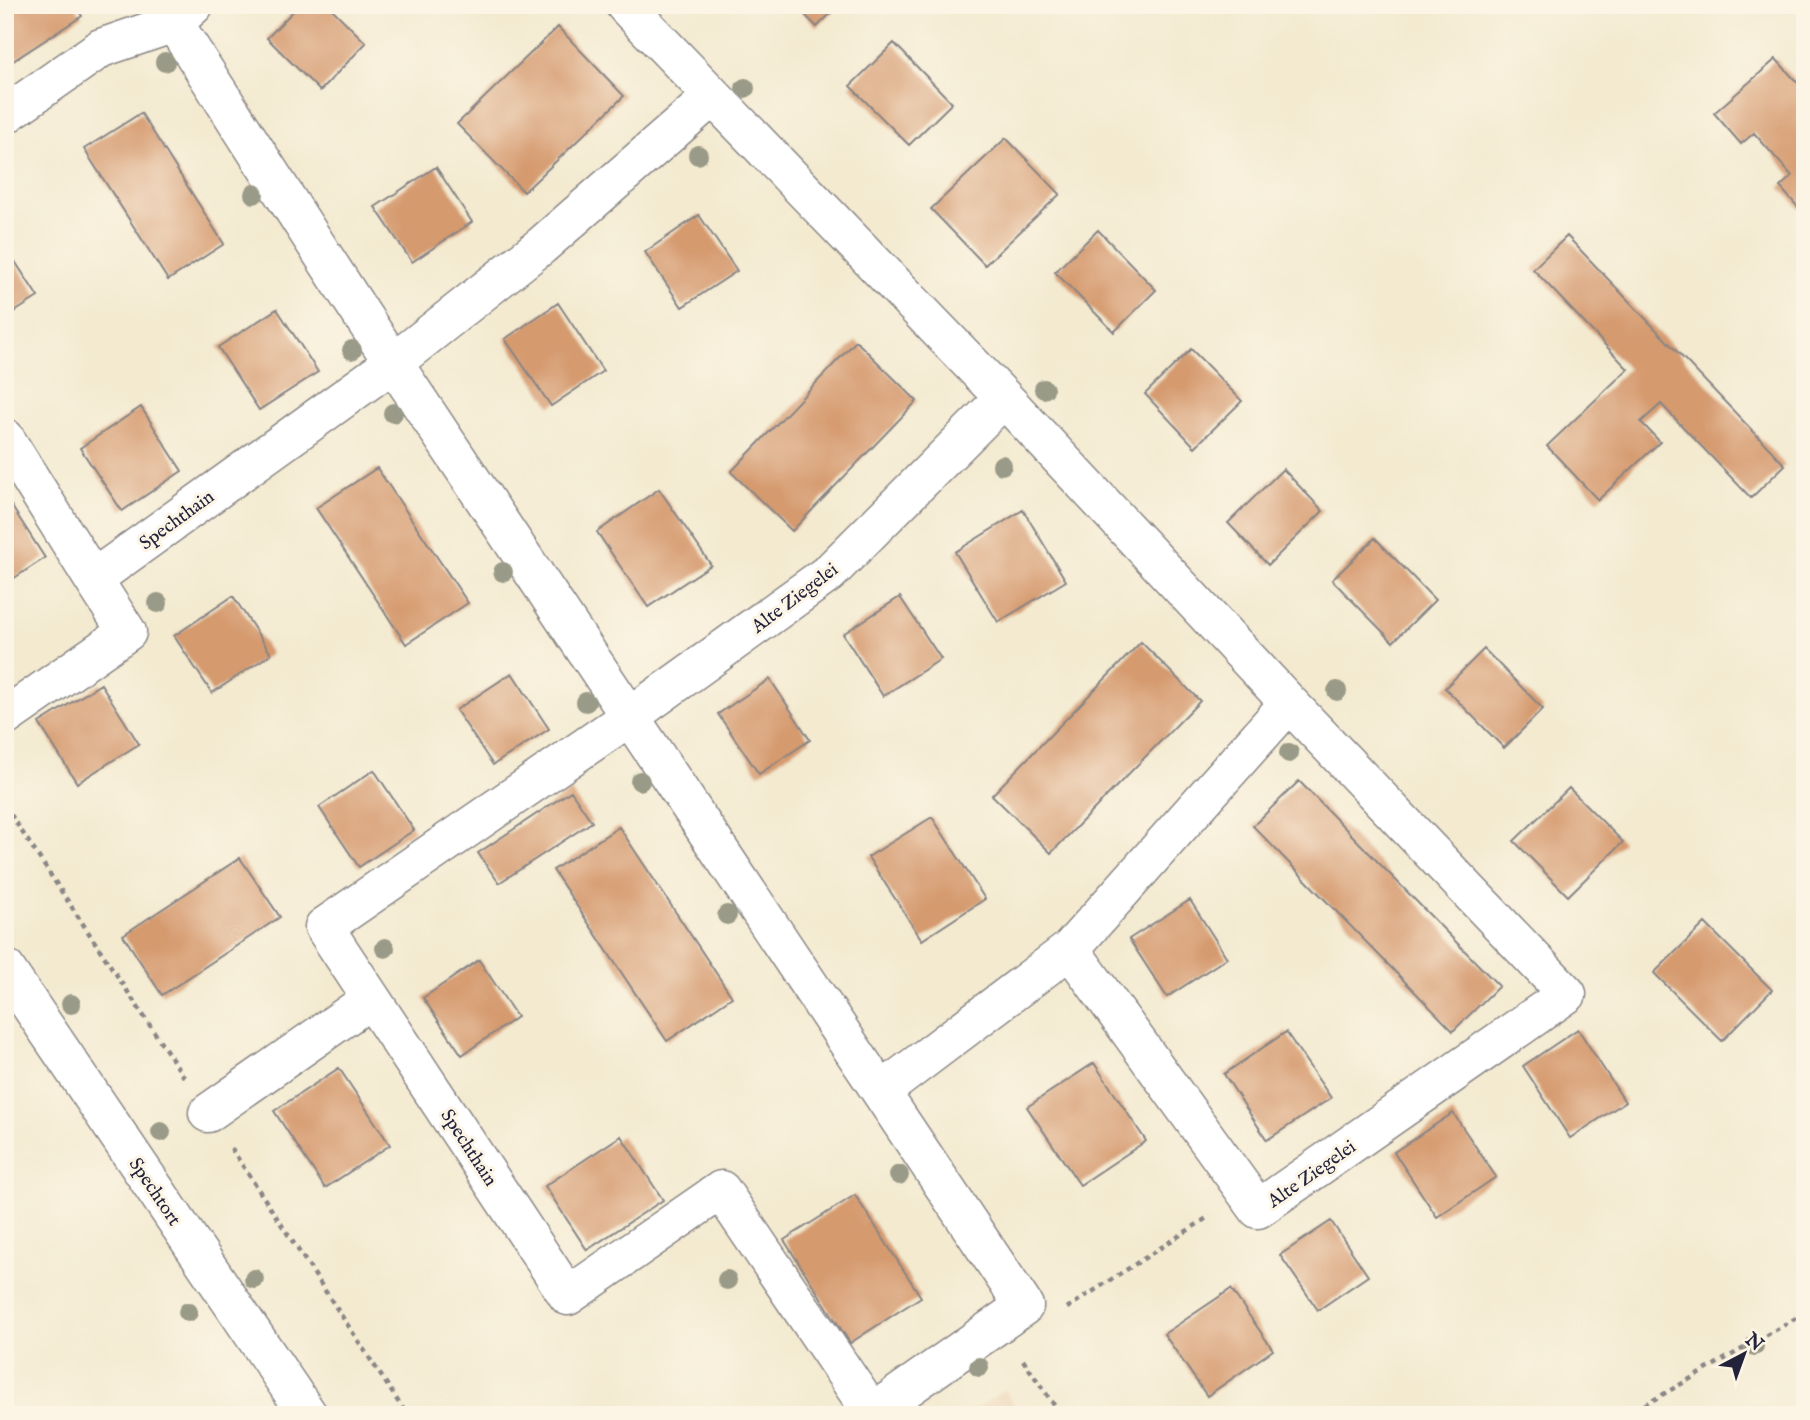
<svg xmlns="http://www.w3.org/2000/svg" width="1810" height="1420" viewBox="0 0 1810 1420" font-family="'IM FELL English',serif">
	<rect width="100%" height="100%" fill="#fcf5e5"/>
	<filter id="ink" filterUnits="userSpaceOnUse"><feTurbulence type="fractalNoise" baseFrequency=".0143" numOctaves="2"/><feDisplacementMap in="SourceGraphic" scale="14" xChannelSelector="R" yChannelSelector="G"/><feConvolveMatrix kernelMatrix="1 2 1 2 8 2 1 2 1" color-interpolation-filters="sRGB"/></filter>
	<filter id="wash" filterUnits="userSpaceOnUse"><feTurbulence type="fractalNoise" baseFrequency=".00686" numOctaves="4" result="noise"/><feDisplacementMap in="SourceGraphic" scale="28" xChannelSelector="R" yChannelSelector="G"/><feGaussianBlur stdDeviation="1.57" result="paint"/><feColorMatrix in="noise" values="0 0 0 0 0 0 0 0 0 0 0 0 0 0 0 0 0 1.4 0 .05"/><feComposite in="paint" operator="in"/></filter>
	<g filter="url(#wash)">
		<rect width="100%" height="100%" fill="#f3ead0"/>
		<!-- built -->
		<path fill="#edd7ba" d="M1004,1390L1021,1415H968Z"/>
		<g id="blocks">
			<!-- building -->
			<path fill="#d59a6e" d="M5,5H75L82,16L13,61L5,49Z
				M299,5H328L366,43L320,91L267,38Z
				M795,5H839L817,27Z
				M558,27L624,96L524,192L457,124Z
				M894,43L952,103L909,145L850,86Z
				M1776,59L1805,91V215L1780,187L1792,176L1754,133L1741,144L1714,113Z
				M141,113L224,244L168,280L84,149Z
				M1006,138L1060,194L985,265L931,209Z
				M436,167L472,222L412,262L375,207Z
				M699,215L737,271L682,307L645,252Z
				M1098,230L1156,290L1114,332L1055,272Z
				M1567,236L1785,465L1751,498L1661,404L1641,422L1660,442L1598,500L1547,446L1628,369L1533,269Z
				M5,246L38,297L5,318Z
				M558,303L603,371L551,406L505,339Z
				M277,309L318,372L259,410L218,347Z
				M856,341L917,401L792,531L731,472Z
				M1191,349L1242,401L1195,447L1145,394Z
				M141,407L182,471L122,511L80,448Z
				M377,468L468,603L406,644L316,508Z
				M1283,469L1323,511L1268,565L1228,523Z
				M659,489L711,565L648,607L597,532Z
				M5,496L45,558L5,584Z
				M1023,510L1066,581L998,622L955,552Z
				M1375,538L1435,600L1393,642L1332,580Z
				M233,596L271,654L212,693L174,636Z
				M900,597L941,659L883,696L843,634Z
				M1141,642L1200,701L1051,853L992,795Z
				M1484,649L1543,709L1504,748L1445,688Z
				M512,673L549,729L493,765L456,710Z
				M770,679L810,740L759,774L718,714Z
				M101,684L139,744L77,783L39,723Z
				M374,770L414,830L359,867L319,807Z
				M1299,781L1499,986L1453,1031L1253,826Z
				M1569,788L1623,842L1568,896L1514,841Z
				M571,791L592,822L499,883L478,853Z
				M932,817L985,899L922,940L868,857Z
				M619,827L732,997L667,1041L553,870Z
				M240,858L280,917L162,995L123,935Z
				M1190,900L1227,958L1167,997L1129,939Z
				M1705,923L1772,990L1722,1041L1654,973Z
				M479,960L517,1017L462,1055L423,998Z
				M1578,1029L1625,1102L1570,1138L1523,1066Z
				M1286,1032L1331,1098L1267,1140L1224,1074Z
				M1094,1063L1146,1141L1080,1185L1027,1107Z
				M339,1068L390,1145L325,1188L274,1111Z
				M1453,1113L1496,1177L1437,1217L1394,1152Z
				M621,1136L663,1200L587,1250L545,1186Z
				M855,1195L921,1297L850,1343L784,1240Z
				M1331,1221L1368,1276L1318,1310L1280,1255Z
				M1231,1289L1273,1350L1207,1396L1164,1334Z"/>
		</g>
	</g>
	<g filter="url(#ink)">
		<use href="#blocks" fill-opacity="0" stroke="#8a8686" stroke-width="2"/>
		<g fill="none" stroke-linecap="round" stroke-linejoin="round">
			<!-- minor casing -->
			<g stroke="#8a8686" stroke-width="41">
				<path id="minor" d="M194,5L174,23C248,138 321,254 396,367C604,681 816,992 1024,1306L869,1415
					M625,5L1004,398L1289,703L1567,994L1258,1209L1070,949L1289,703
					M5,115L101,48L174,23
					M5,438L93,579L393,363L541,246L713,96
					M5,717L127,632L93,579
					M5,968L308,1415
					M882,1091L1070,949
					M208,1113L371,999
					M872,1413L721,1190L568,1296L324,927L629,717L829,573L1004,398"/>
			</g>
			<!-- path -->
			<path stroke="#8a8686" stroke-width="4.5" stroke-dasharray="5 5" stroke-linecap="butt" d="M5,806L184,1077
				M231,1148L407,1415
				M1067,1308L1210,1216
				M1023,1360L1061,1415
				M1627,1415L1805,1313"/>
			<!-- minor -->
			<use href="#minor" stroke="#fff" stroke-width="38"/>
		</g>
		<!-- trees -->
		<g fill="#999a87">
			<circle cx="165" cy="62" r="10"/>
			<circle cx="745" cy="88" r="10"/>
			<circle cx="698" cy="155" r="10"/>
			<circle cx="254" cy="194" r="10"/>
			<circle cx="352" cy="350" r="10"/>
			<circle cx="1044" cy="389" r="10"/>
			<circle cx="393" cy="413" r="10"/>
			<circle cx="1002" cy="465" r="10"/>
			<circle cx="503" cy="572" r="10"/>
			<circle cx="158" cy="603" r="10"/>
			<circle cx="1337" cy="691" r="10"/>
			<circle cx="586" cy="702" r="10"/>
			<circle cx="1289" cy="753" r="10"/>
			<circle cx="640" cy="781" r="10"/>
			<circle cx="727" cy="915" r="10"/>
			<circle cx="385" cy="948" r="10"/>
			<circle cx="71" cy="1004" r="10"/>
			<circle cx="161" cy="1132" r="10"/>
			<circle cx="899" cy="1175" r="10"/>
			<circle cx="254" cy="1279" r="10"/>
			<circle cx="727" cy="1280" r="10"/>
			<circle cx="188" cy="1312" r="10"/>
			<circle cx="1754" cy="1346" r="10"/>
			<circle cx="979" cy="1367" r="10"/>
		</g>
	</g>
	<g text-anchor="middle" stroke-width="6" stroke-linejoin="round" paint-order="stroke">
		<!-- street labels -->
		<g font-size="19" fill="#22223b" stroke="#fcf5e5">
			<text transform="translate(176 519) rotate(-36)" y="7">Spechthain</text>
			<text transform="translate(794 597) rotate(-37)" y="7">Alte Ziegelei</text>
			<text transform="translate(470 1147) rotate(57)" y="7">Spechthain</text>
			<text transform="translate(1311 1173) rotate(-35)" y="7">Alte Ziegelei</text>
			<text transform="translate(156 1191) rotate(56)" y="7">Spechtort</text>
		</g>
	</g>
	<!-- margin -->
	<rect width="1810" height="1420" fill="none" stroke="#fcf5e5" stroke-width="28"/>
	<!-- north arrow -->
	<g transform="translate(1744 1354) rotate(41)" stroke="#fcf5e5" stroke-width="5" paint-order="stroke">
	<path d="M0-5L12 26L0 18L-12 26Z" fill="#22223b"/>
	<text y="-10" font-size="19" font-weight="bold" text-anchor="middle" fill="#22223b">N</text>
	</g>
</svg>
